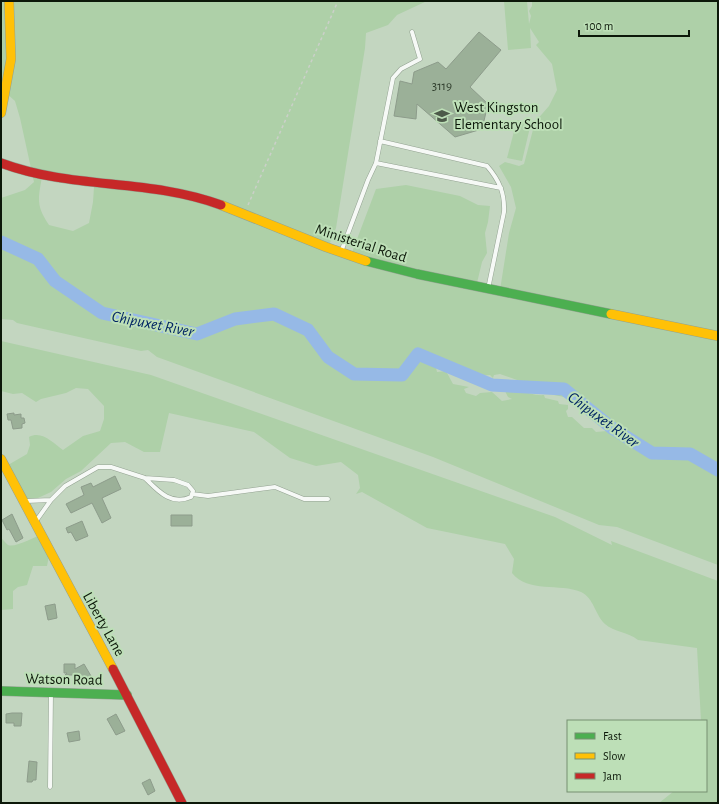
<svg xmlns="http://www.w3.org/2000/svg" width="719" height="804" viewBox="0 0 719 804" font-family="'Alegreya Sans',sans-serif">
	<rect width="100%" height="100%" fill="#c3d6c0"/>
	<!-- green -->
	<path fill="#aed0a8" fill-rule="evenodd" d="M1,1H427L397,15L388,25L366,33L365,48L336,228L328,248L351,255L376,189L406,185L460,196L478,205L490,206L488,222L485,233L487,253L482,262L476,287L500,290L509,233L516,208L511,187L499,166L505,162L519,166L524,164L535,122L549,106L557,90L552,64L536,45L539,42L530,28L531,48L508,50L504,1H527L529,24L531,16L529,11L532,6V1H718V565L617,527L599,525L433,457L157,357L148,350L141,351L17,323L13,320L1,319V198L25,190L34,182L20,118L15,101L6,93H1ZM42,177L94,187L93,202L89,223L73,231L49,225C36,206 38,199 42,177ZM430,356C453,357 468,378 490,375L493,378L494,375L500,374L534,386L554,395L569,398L583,410L616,427V433H608L607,431L596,432L592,428H584L572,417H568L566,411L568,409V405L559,404L558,401L545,398L544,395C536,396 528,392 521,392L519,389L505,391L508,397L512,399L502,401L492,392L480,393L476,396L466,393L464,389L469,387L453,384L446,371L437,372L435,363L430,361Z
		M517,120L531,123L522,161L507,158Z
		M1,341L151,375L555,517L612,545L611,541L718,581V803H659L674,791H706V721H701L697,648L638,640C628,632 614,632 605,624C595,615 594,598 581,592C560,583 528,593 512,573L514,559L505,544L427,528L362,492L356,494L360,488L358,475L341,462L316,466L290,458L254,432L169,413L160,452H144L125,442L111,443L81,471L66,479L51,492L27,503L8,465L27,454L30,445L29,437C42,430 53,443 63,450L83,436L100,431L104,419V406L88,389L76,388L66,393L41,399L36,402L22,393L13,394L1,391Z
		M42,534L50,551L47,566H33L27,585L18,587L13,591V609L1,610V538C4,540 5,543 8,545C15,548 35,537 42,534Z"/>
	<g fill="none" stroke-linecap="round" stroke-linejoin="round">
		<!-- river -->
		<path stroke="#96b9e6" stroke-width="13" d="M1,242L38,259L55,281L102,313L197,334L235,319L274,314L308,330L328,357L354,374L402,375L418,354L492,385L564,389L612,428L652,453L690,454L718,470"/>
	</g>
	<!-- building -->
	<path fill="#9bb098" stroke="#8d9c8b" d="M479,32L501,50L470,87L488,104L482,129L455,137L417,104L416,119L394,116L400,81L412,84L414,72L438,62L446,69Z
		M14,413V415L21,414V418H24L25,423L22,424V428L13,429L11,420H8L7,414Z
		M115,476L121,489L102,498L111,518L102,523L92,503L71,513L66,504L84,495L81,487L91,483L93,487Z
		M12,514L23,538L16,542L9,529L7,530L2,520Z
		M171,515H192V526H171Z
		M82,521L88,536L76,541L71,532L68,533L66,528Z
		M55,604L57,618L48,620L45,606Z
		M64,664H75V669L84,664L91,676L80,682L76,675H65L67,673H64Z
		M12,713H22L21,726H14V723H6V714Z
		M116,714L125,731L116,735L107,719Z
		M79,731L80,740L69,742L67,733Z
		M29,761L37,762L36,780H33L32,782H27Z
		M150,779L155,791L148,795L142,783Z"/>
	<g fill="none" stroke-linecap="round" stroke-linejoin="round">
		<!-- lane casing -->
		<g stroke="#93a291" stroke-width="5">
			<path id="lane" d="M380,141L487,166C499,180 505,193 504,212L488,289
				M376,163L501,188
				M341,252L368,180L376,163L393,78L401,69L420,59L412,32
				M192,494L208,496L275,487L304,499H328
				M51,500L65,486L98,467H111L145,478L174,480L188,485L193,491L191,497C171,506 158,491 145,478
				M26,501L51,500L36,521
				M50,787L51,693"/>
		</g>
		<!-- fast casing -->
		<g stroke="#93a291" stroke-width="10">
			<path id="fast" d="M366,261L417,274L611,314
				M1,691L127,695"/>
		</g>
		<!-- slow casing -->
		<g stroke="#93a291" stroke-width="10">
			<path id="slow" d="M1,113L11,59L9,1
				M221,205L326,247L366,261
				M611,314L718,336
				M1,459L113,669"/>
		</g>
		<!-- jam casing -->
		<g stroke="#93a291" stroke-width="10">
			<path id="jam" d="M1,163C74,190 147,178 221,205
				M113,669L182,803"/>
		</g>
		<!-- path -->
		<path stroke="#cbd0c9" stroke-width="1.5" stroke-dasharray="3 3" stroke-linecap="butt" d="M248,205L338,1"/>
		<!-- lane -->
		<use href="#lane" stroke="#f6f9f6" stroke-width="4"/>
		<!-- fast -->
		<use href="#fast" stroke="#4caf50" stroke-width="9"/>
		<!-- slow -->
		<use href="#slow" stroke="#ffc107" stroke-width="9"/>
		<!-- jam -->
		<use href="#jam" stroke="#c62828" stroke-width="9"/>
	</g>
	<!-- icons -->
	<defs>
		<g id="school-bare" transform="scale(1.2)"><path d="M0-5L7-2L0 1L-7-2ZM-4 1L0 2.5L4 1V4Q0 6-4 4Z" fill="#4c5a49" stroke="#bddfb7" stroke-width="2.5" paint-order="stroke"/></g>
	</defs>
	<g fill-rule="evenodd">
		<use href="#school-bare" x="442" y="116"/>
	</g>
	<g text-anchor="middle" stroke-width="4" stroke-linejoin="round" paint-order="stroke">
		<!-- number labels -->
		<g font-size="13" fill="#303e2d">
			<text x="442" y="90">3119</text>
		</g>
		<!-- poi labels -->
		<g font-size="15" fill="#0c1809" stroke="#bddfb7" text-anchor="start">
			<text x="454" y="112">West Kingston<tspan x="454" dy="17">Elementary School</tspan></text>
		</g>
		<!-- street labels -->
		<g font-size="15" fill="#0c1809" stroke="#bddfb7">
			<text transform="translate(361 243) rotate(18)" y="5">Ministerial Road</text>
			<text transform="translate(104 624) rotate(61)" y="5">Liberty Lane</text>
			<text transform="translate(64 679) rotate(1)" y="5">Watson Road</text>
		</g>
		<!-- water labels -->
		<g font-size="16" font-style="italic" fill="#012463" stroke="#bddfb7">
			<text transform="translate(153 323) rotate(11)" y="6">Chipuxet River</text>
			<text transform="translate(604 419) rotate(36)" y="6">Chipuxet River</text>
		</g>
	</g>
	<!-- border -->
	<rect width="719" height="804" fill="none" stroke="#0c1809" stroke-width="4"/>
	<!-- legend -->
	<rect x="567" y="720" width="140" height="72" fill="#bddfb7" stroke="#768f71"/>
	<rect x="575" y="733" width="20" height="6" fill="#4caf50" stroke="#768f71"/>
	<text x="603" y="740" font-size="12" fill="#0c1809">Fast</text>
	<rect x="575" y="753" width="20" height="6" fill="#ffc107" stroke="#768f71"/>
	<text x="603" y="760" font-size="12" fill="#0c1809">Slow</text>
	<rect x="575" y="773" width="20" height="6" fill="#c62828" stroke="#768f71"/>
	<text x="603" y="780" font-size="12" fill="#0c1809">Jam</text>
	<!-- scale -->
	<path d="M579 30v6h110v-6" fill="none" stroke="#0c1809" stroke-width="2"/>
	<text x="585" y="30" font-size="12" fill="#0c1809" stroke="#bddfb7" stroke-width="3" paint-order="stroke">100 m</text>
</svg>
